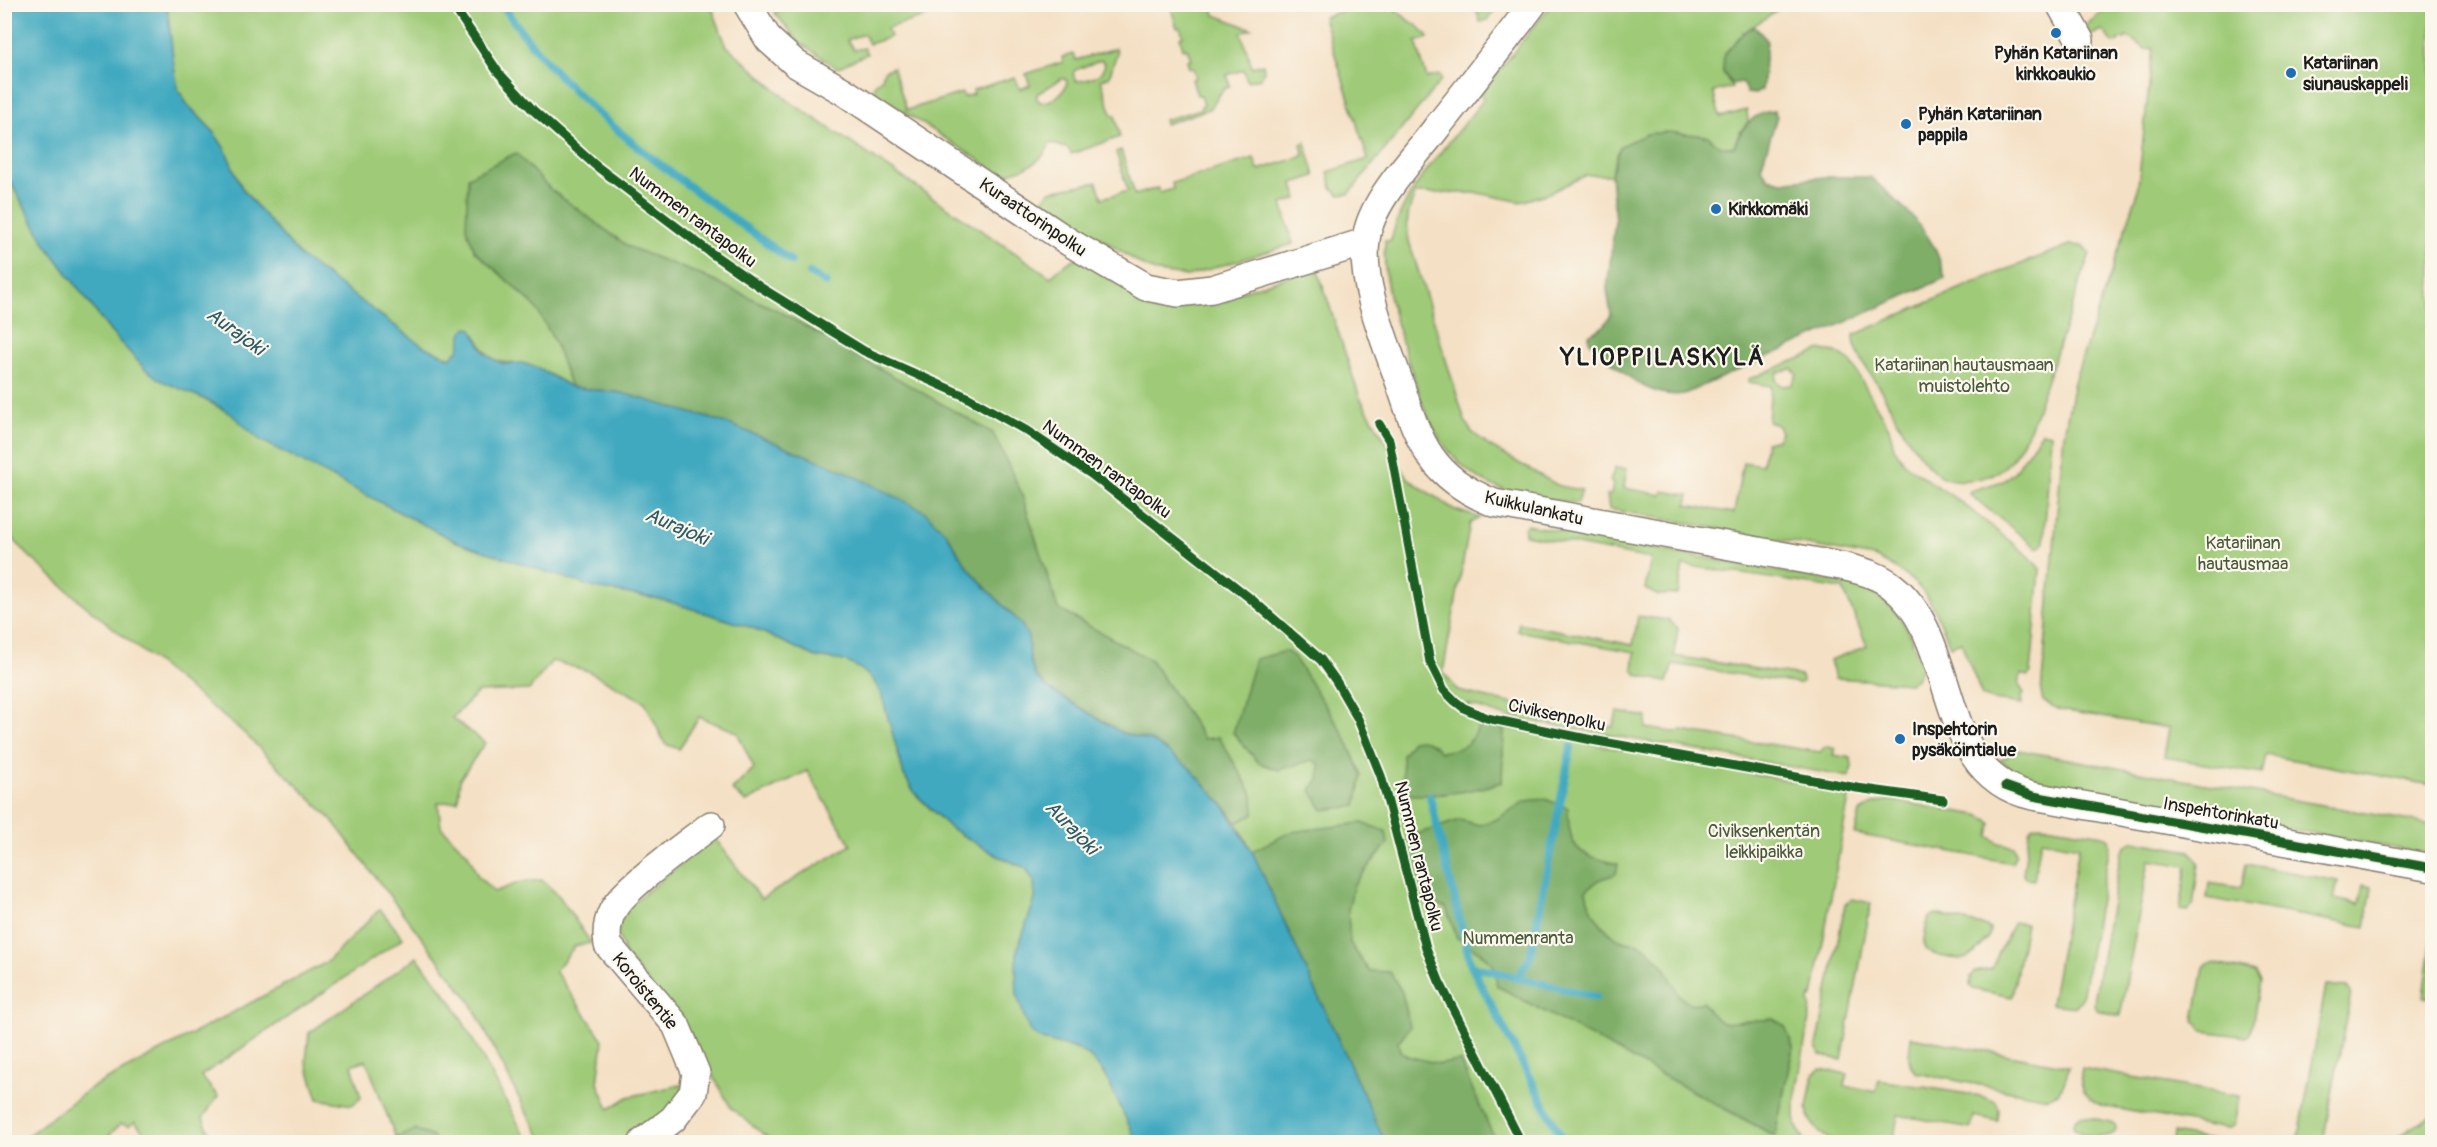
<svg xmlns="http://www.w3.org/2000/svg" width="2437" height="1147" viewBox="0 0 2437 1147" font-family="Pangolin,sans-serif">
	<rect width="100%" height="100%" fill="#fbf7ec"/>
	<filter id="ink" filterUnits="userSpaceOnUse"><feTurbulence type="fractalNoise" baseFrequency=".0167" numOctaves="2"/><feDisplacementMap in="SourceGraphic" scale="12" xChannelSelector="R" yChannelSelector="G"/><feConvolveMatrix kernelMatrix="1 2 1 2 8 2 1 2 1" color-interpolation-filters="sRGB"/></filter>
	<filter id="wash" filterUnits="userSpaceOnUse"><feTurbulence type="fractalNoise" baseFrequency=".008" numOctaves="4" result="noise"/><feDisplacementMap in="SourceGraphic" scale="24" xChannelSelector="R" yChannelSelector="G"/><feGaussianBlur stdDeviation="1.35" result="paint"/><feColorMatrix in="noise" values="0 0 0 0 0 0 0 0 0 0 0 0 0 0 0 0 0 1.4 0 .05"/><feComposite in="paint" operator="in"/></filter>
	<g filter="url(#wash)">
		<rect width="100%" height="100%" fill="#f4e0c4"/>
		<!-- green -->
		<path fill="#9fca77" stroke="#5e734a" stroke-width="1.5" fill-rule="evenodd" d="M167,5H711L726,45L789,101L1051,277L1058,269L1076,258L1137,295L1168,305L1229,295L1317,268L1360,398L1405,474L1411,481L1455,510L1480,518L1470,523L1443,672L1458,691L1613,727L1617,712L1647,717L1646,728L1674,732L1682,731L1820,752L1826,746L1835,749L1833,755L1851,758L1852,767L1849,777L1507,717L1467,704L1481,723L1850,792L1813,997L1810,996L1809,1003L1811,1005L1810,1013L1795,1100V1124L1806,1142H1385L1252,851L1237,823L1190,768L1152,741L1122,733L1030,661L1028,637L1021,624L985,587L966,565L946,533L924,511L845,471L571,387C557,379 542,369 526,364C515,361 504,365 494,359C481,352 480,335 468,327L463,331L459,349L450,358L423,346L301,257L254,203L242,188L213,131L187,104L178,89L174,67Z
			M925,5L928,16L887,28L890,37L869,44L864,34L847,40L854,50L864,48L867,54L837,68L799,42L774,12L800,5Z
			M1170,5H1212L1215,15L1252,29L1241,32L1252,67L1263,64L1264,71L1261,78L1247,81L1244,70L1227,75L1230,86L1223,90L1209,109L1165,124L1164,120L1201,109V106L1204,105L1201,95H1197L1192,79L1196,78L1193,67L1189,68L1187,60L1191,59L1187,48L1183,49L1180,37L1183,36L1180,27L1177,28Z
			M1362,5H1392C1401,19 1423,25 1428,38L1416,42L1427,78L1439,75L1442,79L1349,194L1339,195L1332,188L1328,172L1368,159L1323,17Z
			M1475,5V4L1499,5L1487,20L1480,22Z
			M1551,5H1785L1743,33L1723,72L1732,87L1713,92L1720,117L1747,110L1748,122L1740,132L1734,146L1725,148L1716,145L1620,146L1611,175H1586L1551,192L1521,202L1478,193H1416C1407,210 1406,223 1409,241L1465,421L1471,431L1489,446L1559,486L1582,490L1577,503C1545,498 1508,496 1480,479C1460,467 1442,446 1432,425C1422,408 1418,388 1411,370C1398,329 1381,284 1385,241H1391C1401,191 1453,139 1484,99L1480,95Z
			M2103,5H2432V785L2266,755L2262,774L2164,757L2169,728L2060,710L2043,701L2041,693L2064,434L2074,382L2137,195L2153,48L2145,49L2142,46L2126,36L2125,39H2120L2119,42L2114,43L2102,30L2087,37V24L2106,9Z
			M1116,48L1117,53L1109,77L1101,80L1112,115H1115L1120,137L1071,154L1069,149L1050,143C1042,165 1023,169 1002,175L875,93L874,85L882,78L884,71L893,67L907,110L962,93L964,97L974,94L973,90L1015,77L1020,89L1030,85L1026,74L1063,62L1062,57L1074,54L1076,60ZM1101,60L1105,64C1103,77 1088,80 1076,81L1073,74L1075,70ZM1061,79H1065L1067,82C1065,93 1051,103 1040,102L1037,99V94Z
			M1305,142L1315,176L1293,183L1297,199L1282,204L1293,244L1187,276L1157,272L1142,265L1042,200L1050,191L1097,182L1102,198L1128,191L1116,152L1121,150L1135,195L1158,188L1160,193L1173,189L1172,183L1254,158L1258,170L1304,156L1301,144Z
			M4,172L47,246L110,331L145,369L230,413L260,440L457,542L595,588L664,600L753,628L816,657L845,661L861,669L874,681L882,696L904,775L914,793L950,828L998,856L1026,868L1034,881L1035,899L1017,951L1042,1040C1057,1044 1073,1046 1086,1054C1106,1067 1126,1120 1137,1142H773L731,1108L690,1034L625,955L618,935L619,914L714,837L761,899L851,845L807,771L746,802L732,790L754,768L737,732L699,717L679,749L665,744L645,702L588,671L552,661L529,690L478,692L452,718L485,743L460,779L458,801L438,803L441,827L468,854L478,876L494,892L521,882L542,880L559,896L591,943L575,946L555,971L603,1040L598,1083L609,1109L628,1097L684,1084L681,1102L631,1142H544L525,1110L470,1001L331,819L243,732L82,603L29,556L5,530Z
			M2070,245L2083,246L2090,253L2031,427C2015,456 2007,477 1970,480C1959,481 1948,481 1939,475C1917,459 1895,416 1882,392C1873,376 1853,354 1854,335L1975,282Z
			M1821,350L1836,352L1851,362L1889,428L1894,448L1906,465L1962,503L2030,557L2040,569L2031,673L2027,676L2021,674L2019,684L2024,694L2021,696L2022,704L1992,700L1982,696L1961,642L1950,646C1932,598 1922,580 1874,557L1609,509L1607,495H1611L1613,484L1610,481L1615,468L1627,469L1624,488L1662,495L1663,491L1689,495L1687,505L1734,513L1743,462L1762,465L1766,442L1778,439L1781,432L1777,425L1768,421L1771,386L1748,382L1749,379ZM1792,368L1797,374L1792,385L1783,386L1776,381L1777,373Z
			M2042,432L2051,434L2044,541L2042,546L2037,548L1969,494L1970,491L2003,481L2014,472Z
			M1527,525L1864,587C1902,610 1908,627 1922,668L1916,679L1910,683L1835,678L1830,660L1867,646L1843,589L1683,565L1678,594L1657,595L1645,589L1651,559L1525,535L1524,528Z
			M1638,616L1668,620L1678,628L1674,656L1801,676L1802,682L1799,684L1673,664L1667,682L1637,675L1633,669L1635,652L1517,631L1519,623L1633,645Z
			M2018,750L2432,825V855L2036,782L2017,773L2000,760Z
			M1888,800L1978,815L1988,820L1991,824L1989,836L1998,843L2014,846L2016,854L2012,863L1855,834L1860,812L1873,804Z
			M2039,825L2103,835L2109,839L2110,845L2082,998L2076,1007L2051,1004L2079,847L2041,840L2034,880L2027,879L2023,874L2029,832L2032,827Z
			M2133,841L2190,851L2199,863L2193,906L2188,911L2180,910L2187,866L2149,860L2120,1016L2097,1010L2094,1004L2095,995L2121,853L2127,845Z
			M2246,864L2338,881L2334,899L2359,904L2363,885L2372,887L2365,927L2207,898L2209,883L2241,888Z
			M1852,899L1871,903L1842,1060L1820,1055L1817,1047L1845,904Z
			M380,909L403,938L201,1076L218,1096L203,1118L212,1138L200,1142H152L135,1122L129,1126L120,1124L103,1142H19L91,1088L327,962Z
			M1935,914L1982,925L1990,929C1990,936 1988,937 1984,942C1980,948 1974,955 1967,958C1958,960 1925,956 1924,946C1923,937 1927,926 1929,917Z
			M2014,922L2026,924L2012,997L1973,989L1970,986L1971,976L1975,972L1991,969Z
			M2432,937V993L2427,999L2424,998Z
			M417,957L454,1005L528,1142H436L433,1137L415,1130L396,1138L366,1060L352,1065L361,1098L352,1105L318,1099L306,1062L309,1033Z
			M2214,963L2255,973L2260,981L2251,1032L2247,1037L2203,1031L2194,1020L2204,968L2208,964Z
			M2326,985L2347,987L2351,993L2323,1142H2298Z
			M1911,1037L2069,1066C2065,1082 2064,1091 2048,1098L1917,1073C1905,1064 1910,1051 1911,1037Z
			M2082,1068L2239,1096L2234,1125L2227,1129L2102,1106C2085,1097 2078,1087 2082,1068Z
			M1821,1069L1847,1074L1845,1086L1876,1092L1879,1080L1981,1096L1996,1102L1999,1109L1998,1121L1974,1116L1971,1128L1898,1115L1893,1142H1833L1819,1132L1809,1119L1807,1108L1813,1075Z
			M2432,1115V1142H2390Z
			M2081,1116L2111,1122L2116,1126C2121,1147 2049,1132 2081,1116Z
			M2173,1133L2219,1142H2220H2139L2141,1139L2172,1142Z"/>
		<!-- forest -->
		<path fill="#7fae68" stroke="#4e6542" stroke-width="1.5" d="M1754,26L1767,40L1762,90L1755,94L1747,93L1742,82L1731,84L1723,72L1724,54L1743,33Z
			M1774,111L1777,116L1761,168L1768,178L1781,182L1824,177H1870C1894,198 1919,219 1934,247C1939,256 1942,268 1945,278L1684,394C1645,400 1616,366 1589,341V335L1604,326L1611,315L1607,289L1615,221L1611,175L1620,146L1647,134L1667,132L1708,136C1716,145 1722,148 1734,147C1742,128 1752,112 1774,111Z
			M516,153L550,189L629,247L696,273L777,310L993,433L1021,492L1058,609L1151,660L1204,739L1219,737L1253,795L1254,814L1237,823L1224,805L1152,741L1122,733L1048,688L1035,675L1030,661L1028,637L1021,624L985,587L966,565L622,393L571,387L554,341L535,306L475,251L466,228L468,177Z
			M1286,651L1294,657L1343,733L1362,775L1356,806L1323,810L1311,790L1319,779L1320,765L1313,760L1278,770L1258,762L1233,733L1255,659Z
			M1481,723L1504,728L1502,782C1468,793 1438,797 1403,794L1402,755L1412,741C1425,739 1431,741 1440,752C1465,749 1469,746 1481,723Z
			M1545,799L1568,808C1569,852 1578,854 1618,864L1616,874L1598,880L1586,891C1589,910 1603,931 1620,940C1631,946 1638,939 1649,951C1655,956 1661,962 1665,968C1672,978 1677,999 1689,1003C1692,1004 1699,1003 1703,1002L1709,1012L1722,1023L1773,1019L1785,1026L1793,1047L1775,1136L1497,986L1494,966L1481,953L1457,938L1446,908L1418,898L1405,842L1420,833L1460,820L1480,825L1497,819L1525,801Z
			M1362,823L1386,831L1388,843L1354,884L1348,910L1350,943L1369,971L1390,972L1402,992L1410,1027L1398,1042L1400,1051L1407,1056L1440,1064L1460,1061L1496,1142H1385L1252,851L1291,832Z
			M415,1130L433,1137L436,1142H393L396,1138Z"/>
		<!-- water -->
		<path fill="#40a9c0" stroke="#2e626e" stroke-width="1.5" d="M4,5H167L174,67L178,89L187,104L213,131L225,149L242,188L254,203L301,257L423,346L451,358L459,349L463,331L468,327L472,329L484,352L493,359L504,364L522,363L538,368L571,387L622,393L726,423L845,471L924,511L946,533L966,565L985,587L1021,624L1028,637L1030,660L1035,675L1047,688L1122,733L1152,741L1190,768L1224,806L1252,851L1385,1142H1137L1104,1073L1089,1056L1077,1049L1042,1040L1030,1032L1025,1019L1017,995L1016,971L1017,951L1035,899L1034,881L1026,868L998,856L950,828L914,792L904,775L882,696L874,681L861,669L845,661L816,657L753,628L664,600L595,588L457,542L260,440L230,413L209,401L162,381L145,369L110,331L47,246L5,172Z"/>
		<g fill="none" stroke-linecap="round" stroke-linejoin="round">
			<!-- stream -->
			<path stroke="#40a9c0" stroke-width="8" d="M502,4C571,111 691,186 791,261
				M810,273L826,283
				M1430,797L1471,966L1564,1142
				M1471,966L1596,997
				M1517,978L1530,958L1571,747"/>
		</g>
	</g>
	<g filter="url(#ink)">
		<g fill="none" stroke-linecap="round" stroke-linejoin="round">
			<!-- minor casing -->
			<g stroke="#887e70" stroke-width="30">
				<path id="minor" d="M747,4L769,40L796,64L843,91L1069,242L1146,287L1178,293L1212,289L1365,242
					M1533,4C1502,45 1470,86 1438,126C1415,157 1370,201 1366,240C1360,285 1386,342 1400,384C1420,445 1431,477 1494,503L1846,567C1861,571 1879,575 1892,586C1961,639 1933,775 2033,796L2432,868
					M2060,4L2080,40
					M643,1142L673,1119L693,1093L696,1073L676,1025L608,945C606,933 607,921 613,910C625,887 688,843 711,825"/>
			</g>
			<!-- minor -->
			<use href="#minor" stroke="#fff" stroke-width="27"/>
			<!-- cycleway casing -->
			<g stroke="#fbf7ec" stroke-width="13">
				<path id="cycleway" d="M452,4L498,72L533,110L595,165L711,253L760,287L864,351L965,396L1027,431L1091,474L1251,599L1321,660L1336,681L1358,719L1381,776L1426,948L1439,981L1521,1142
					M1379,424L1389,440L1430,662L1444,690L1455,701L1464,708L1487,718L1592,740L1857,788L1943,800
					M2005,786L2033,796L2432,868"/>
			</g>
			<!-- cycleway -->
			<use href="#cycleway" stroke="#1b5e20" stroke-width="9"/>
		</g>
	</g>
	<!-- markers -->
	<g fill="#1f6fb2" stroke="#fbf7ec" stroke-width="2">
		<circle cx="2056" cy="33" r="6"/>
		<circle cx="2291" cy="73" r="6"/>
		<circle cx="1906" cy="124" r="6"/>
		<circle cx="1716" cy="209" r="6"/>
		<circle cx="1900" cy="739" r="6"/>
	</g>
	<g text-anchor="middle" stroke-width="4.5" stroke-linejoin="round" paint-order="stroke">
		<!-- poi labels -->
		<g font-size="18" font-weight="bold" fill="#1c1c1c" stroke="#fbf7ec" text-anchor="start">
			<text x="2056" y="59" text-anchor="middle">Pyhän Katariinan<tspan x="2056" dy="21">kirkkoaukio</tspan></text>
			<text x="2303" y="69">Katariinan<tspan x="2303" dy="21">siunauskappeli</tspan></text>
			<text x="1918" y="120">Pyhän Katariinan<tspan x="1918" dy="21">pappila</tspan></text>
			<text x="1728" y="215">Kirkkomäki</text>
			<text x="1912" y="735">Inspehtorin<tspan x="1912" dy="21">pysäköintialue</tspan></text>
		</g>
		<!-- street labels -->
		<g font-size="18" fill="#1c1c1c" stroke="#fbf7ec">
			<text transform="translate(693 217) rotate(37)" y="6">Nummen rantapolku</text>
			<text transform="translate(1033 217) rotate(34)" y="6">Kuraattorinpolku</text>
			<text transform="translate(1107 469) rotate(36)" y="6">Nummen rantapolku</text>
			<text transform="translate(1534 508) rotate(13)" y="6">Kuikkulankatu</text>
			<text transform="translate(1557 715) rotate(12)" y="6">Civiksenpolku</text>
			<text transform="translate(2221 813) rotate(10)" y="6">Inspehtorinkatu</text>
			<text transform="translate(1419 856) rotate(76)" y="6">Nummen rantapolku</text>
			<text transform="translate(645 991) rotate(51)" y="6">Koroistentie</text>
		</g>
		<!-- park labels -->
		<g font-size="18" fill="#4a593c" stroke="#fbf7ec">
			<text x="1964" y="371">Katariinan hautausmaan<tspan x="1964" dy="21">muistolehto</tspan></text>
			<text x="2243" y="549">Katariinan<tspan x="2243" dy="21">hautausmaa</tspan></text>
			<text x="1764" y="837">Civiksenkentän<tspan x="1764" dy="21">leikkipaikka</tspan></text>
			<text x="1518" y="944">Nummenranta</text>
		</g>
		<!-- water labels -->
		<g font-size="20" font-style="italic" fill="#2c5b66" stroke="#fbf7ec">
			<text transform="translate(236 331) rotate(36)" y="7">Aurajoki</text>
			<text transform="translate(677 526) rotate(23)" y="7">Aurajoki</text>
			<text transform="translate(1072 827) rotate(46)" y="7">Aurajoki</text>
		</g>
		<!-- district labels -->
		<g font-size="24" font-weight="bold" letter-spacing="1.5" fill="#1c1c1c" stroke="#fbf7ec">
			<text x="1663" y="365">YLIOPPILASKYLÄ</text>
		</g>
	</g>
	<!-- margin -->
	<rect width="2437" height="1147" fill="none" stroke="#fbf7ec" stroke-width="24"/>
</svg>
